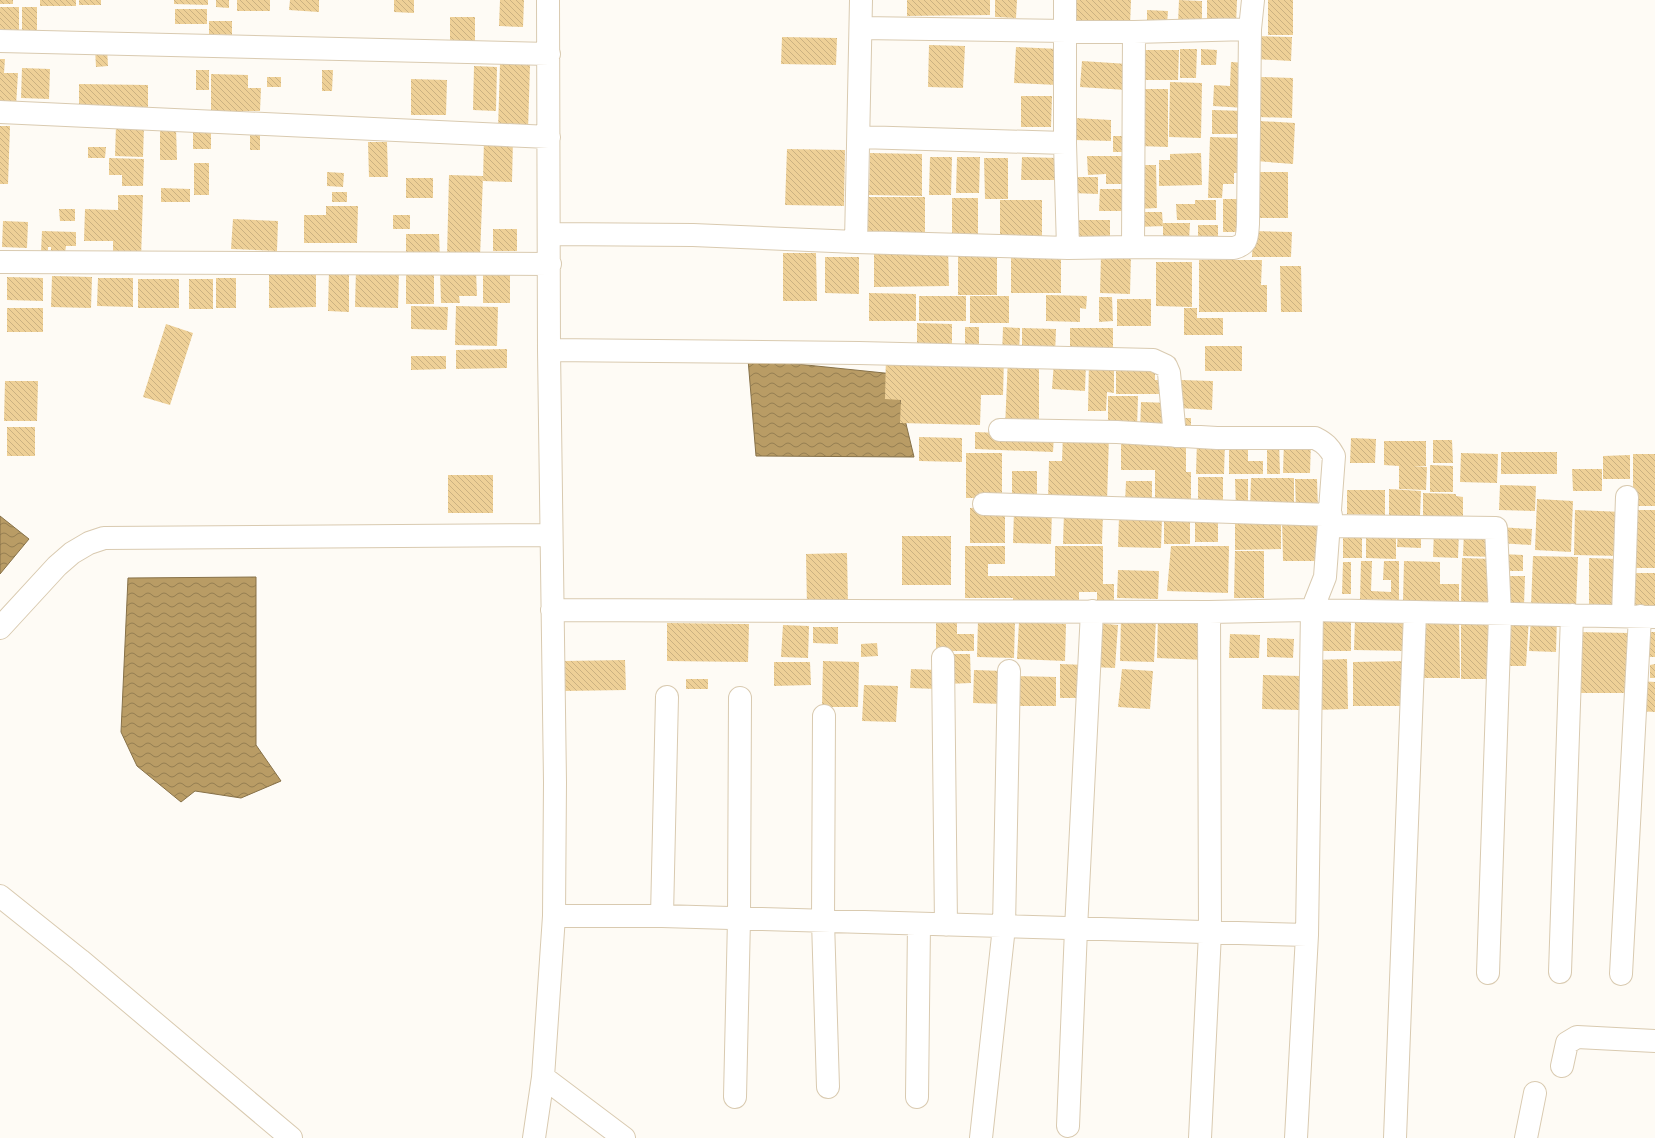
<svg xmlns="http://www.w3.org/2000/svg" width="1655" height="1138" viewBox="0 0 1655 1138" font-family="Jost,sans-serif">
	<defs>
		<pattern id="water-waves" width="16" height="10" patternUnits="userSpaceOnUse"><rect width="16" height="10" fill="#b99c65"/><path d="M0 5q4-4 8 0t8 0" fill="none" stroke="#957e51"/></pattern>
		<pattern id="building-back-hatch" width="6" height="6" patternUnits="userSpaceOnUse"><rect width="6" height="6" fill="#eed097"/><path d="M-1 5l2 2M0 0l6 6M5-1l2 2" fill="none" stroke="#cbb181"/></pattern>
	</defs>
	<rect width="100%" height="100%" fill="#fefbf5"/>
	<!-- water -->
	<path fill="url(#water-waves)" stroke="#877148" d="M748,359L894,374L914,457L756,456Z
		M0,516L29,539L0,574Z
		M256,577V745L281,781L241,798L195,791L181,802L137,766L121,732L128,578Z"/>
	<!-- building -->
	<path fill="url(#building-back-hatch)" d="M0,0H13V4H0Z
		M40,0H76V6H40Z
		M79,0H101V5H79Z
		M174,0H208V5L174,4Z
		M216,0H229V8L216,7Z
		M237,0H270V11H237Z
		M290,0H319V12L289,10Z
		M394,0H414V13L394,12Z
		M500,0H524L523,27L499,26Z
		M907,0H990V15L907,16Z
		M995,0H1017L1016,18L995,17Z
		M1070,0H1131L1130,26L1070,24Z
		M1179,0L1202,1V25L1178,24Z
		M1207,0H1237L1236,26L1207,25Z
		M1268,0H1293V35H1268Z
		M0,7H19V38H0Z
		M22,7H37V37H22Z
		M175,9H207V24H175Z
		M1147,10L1168,11L1167,24H1147Z
		M450,17H475V49H450Z
		M209,21H232V35L209,34Z
		M1256,36L1292,37L1291,61L1255,59Z
		M782,37L837,38L836,65L781,64Z
		M929,45L965,46L963,88L928,87Z
		M1016,47L1059,49L1057,85L1014,83Z
		M95,48H107L108,66L96,67Z
		M1180,49H1197L1196,78H1180Z
		M1201,49L1217,50L1216,65H1201Z
		M1145,50H1179L1178,80H1145Z
		M0,59H5L4,73H18L16,106L0,105Z
		M1082,61L1128,64L1126,90L1080,87Z
		M1231,62L1247,63L1245,108L1213,106L1214,85L1230,86Z
		M500,64L530,65L528,130L498,129Z
		M474,66L497,67L496,111L473,110Z
		M22,68L50,69L49,99L21,98Z
		M196,70H209V90H196Z
		M322,70H333L332,91H322Z
		M211,74L248,75V88H261L260,111H211Z
		M267,77H281V87H267Z
		M1260,77L1293,78L1292,118L1259,117Z
		M411,79L447,80L446,115H411Z
		M1170,82L1202,83L1201,138L1169,137Z
		M79,84L148,85V113L79,112Z
		M1140,89H1168V147L1139,146Z
		M1021,96H1052L1051,127H1021Z
		M1212,110L1246,111L1245,134H1212Z
		M1075,118L1111,120V141L1074,140Z
		M1259,121L1295,123L1293,164L1256,161Z
		M116,125L144,126L143,157L115,156Z
		M0,126H10L8,184H0Z
		M160,128H176L177,160H160Z
		M193,132H211V149H193Z
		M250,135H260V150H250Z
		M1113,136H1128V152H1113Z
		M1210,137L1243,138V173H1234V184H1223L1222,198H1208Z
		M484,139H513L512,182L483,181Z
		M368,142H387L388,177H369Z
		M88,147H106L105,158H88Z
		M787,149L845,150L844,206L785,205Z
		M870,153L922,154V196L869,195Z
		M1201,153L1202,185L1159,186V160H1170V154Z
		M1087,156H1130L1131,184H1106V174L1088,175Z
		M930,157H952L951,195H929Z
		M957,157H980L979,193H956Z
		M1022,157L1058,158L1057,180H1021Z
		M109,158L144,159L143,186H122V175H109Z
		M984,158H1008V199H985Z
		M194,163H209V195H194Z
		M1137,165H1156L1157,208L1138,209Z
		M327,172L344,173L343,187L327,186Z
		M1254,172H1288V218H1254Z
		M449,175L483,176L480,258L447,257Z
		M1072,177H1098V194L1072,193Z
		M406,178H433V198H406Z
		M161,188L190,189V202H161Z
		M1100,189H1128V211H1099Z
		M332,192H347V202H332Z
		M118,195H143L141,259H113V241H84L85,209L118,210Z
		M868,197H925V233L868,232Z
		M952,198H978V238H952Z
		M1223,199H1242L1241,232H1223Z
		M1000,200H1042V240L1000,241Z
		M1195,200H1216V220H1177L1176,204H1195Z
		M326,206H358L357,243H304V215H326Z
		M59,209H75V221H60Z
		M1137,212H1162L1163,226L1137,227Z
		M393,215H410V229H393Z
		M233,219L278,221L277,251L231,249Z
		M1076,220H1110V240L1076,239Z
		M3,221L28,222L27,248L2,247Z
		M1163,223H1190L1189,241H1163Z
		M1198,225H1218V240H1198Z
		M493,229H517V251H493Z
		M42,231L76,232V246H66L65,253L51,252V247H48V252H41Z
		M1253,231L1292,232L1291,257H1252Z
		M406,234H439L440,258H406Z
		M948,248L949,286L874,287V249Z
		M958,249H997V295H958Z
		M1011,251L1061,258V293H1011Z
		M783,253H816L817,301H783Z
		M1101,254H1131L1130,294L1100,293Z
		M825,257H859V294L825,293Z
		M1199,260H1262L1261,285H1267V312H1199Z
		M1156,262H1192V307L1156,306Z
		M1280,266H1301L1302,312H1281Z
		M356,269L399,270L398,308L355,307Z
		M269,270H316V307L269,308Z
		M329,270L349,271V312L328,311Z
		M406,270H434V304H406Z
		M440,270H476L477,296H459L460,303H441Z
		M483,270H510V303H483Z
		M52,276L92,277L91,308L51,307Z
		M7,277L43,278V301L7,300Z
		M98,278H133V307L97,306Z
		M216,278H236V308H216Z
		M138,279H179V308H138Z
		M189,279H213V309H189Z
		M869,293L916,294V321H869Z
		M1046,295L1087,296L1086,309L1080,308V322L1046,321Z
		M919,296H966V321H919Z
		M970,296H1009V323H970Z
		M1099,297H1112L1113,321L1099,322Z
		M1117,299H1151V326H1117Z
		M411,306L448,307L447,330L411,329Z
		M456,306L498,307L497,346L455,345Z
		M7,308H43V332H7Z
		M1184,308H1197V318H1223V335H1184Z
		M917,323L952,324V353H917Z
		M166,324L193,333L170,405L143,397Z
		M965,327H979V349L965,348Z
		M1003,327L1020,328L1019,355H1002Z
		M1022,328L1056,329L1055,355L1022,354Z
		M1070,328H1113V355L1070,356Z
		M1205,346H1242V371H1205Z
		M507,349V368L456,369V350Z
		M886,355L1004,358L1003,395H981L980,425L900,423L901,400L885,399Z
		M411,356H446V369L411,370Z
		M1008,357L1039,359V429L1005,428Z
		M1054,361L1086,362L1085,391L1052,389Z
		M1089,361L1114,362V393L1107,392L1106,411H1088Z
		M1116,363H1155V380H1169V394H1116Z
		M1181,380L1213,381L1212,410L1179,408Z
		M5,381H38L37,421H4Z
		M1108,396H1138L1137,428L1108,427Z
		M1141,402L1170,403L1168,435L1140,433Z
		M1176,418H1191V429L1176,428Z
		M7,427H35V456H7Z
		M975,432L1054,435L1053,452L975,449Z
		M1063,434L1109,435L1107,502L1048,500L1049,461H1062Z
		M919,437L962,438V462L919,461Z
		M1351,438L1376,439L1375,463H1350Z
		M1121,440L1186,441V472H1191V508L1155,507V470H1121Z
		M1197,440L1225,441L1224,474H1196Z
		M1229,440H1248V461H1263V474H1229Z
		M1267,440H1279L1280,474H1267Z
		M1284,440H1311L1310,473H1283Z
		M1433,440H1452L1453,463H1433Z
		M1384,441H1426V466H1413L1427,467L1426,490L1399,489V466L1384,465Z
		M1501,452H1557V474H1501Z
		M966,453H1002V498H966Z
		M1461,453L1498,454L1497,483L1460,482Z
		M1633,454H1655V506H1633Z
		M1630,455V479H1603V456Z
		M1430,465L1453,466V492H1430Z
		M1572,469H1602V491H1573Z
		M1012,471H1037V497H1012Z
		M448,475H493V513H448Z
		M1198,477H1223V508L1198,509Z
		M1251,478H1294V510H1250Z
		M1235,479H1248V510H1236Z
		M1295,479H1317L1318,509L1296,510Z
		M1126,481H1152V505L1125,504Z
		M1500,485L1536,486L1535,511L1499,510Z
		M1389,489L1421,491L1420,516L1389,515Z
		M1347,490H1385V515L1347,514Z
		M1423,493L1456,494V496L1463,497V521L1423,520Z
		M1537,499L1573,501L1571,552L1535,550Z
		M1005,507V543H970V508Z
		M1014,510H1052L1051,544L1013,543Z
		M1575,510L1623,512L1622,556L1574,555Z
		M1630,510H1655V568H1630Z
		M1064,512H1103L1102,544H1063Z
		M1164,515H1190V544H1164Z
		M1119,517L1162,518L1161,548L1118,547Z
		M1195,517H1218V542H1195Z
		M1235,517H1281V549L1235,550Z
		M1319,517V561H1283L1282,518Z
		M1499,527L1532,529L1531,545L1499,543Z
		M1434,530L1459,531L1458,558L1433,557Z
		M1464,530L1494,531L1493,557L1463,556Z
		M1343,532H1362V558H1343Z
		M1398,532H1421V548L1397,547Z
		M1366,534L1396,535V559L1366,558Z
		M902,536H951V585H902Z
		M965,546H1005V564H988V576H1055V546H1103V584H1114V605H1097V592H1079V605H1013V598H965Z
		M1171,546H1229L1228,593L1167,591Z
		M1235,551H1264V598H1234Z
		M847,553L848,606L807,607L806,554Z
		M1502,554L1523,555V571H1502Z
		M1533,556L1578,557L1576,608L1531,606Z
		M1462,558L1494,559L1493,607L1461,606Z
		M1589,558L1617,559V611H1589Z
		M1361,561H1372L1371,591L1391,592V580H1383L1384,561H1399V600L1360,599Z
		M1404,561L1440,562V584H1459V602L1403,601Z
		M1343,562H1351V594H1342Z
		M1118,570L1159,571L1158,599L1117,598Z
		M1629,573H1655V614H1629Z
		M1502,576H1525L1524,605H1501Z
		M1501,616L1529,617L1526,666H1500Z
		M1158,617L1207,618L1206,660L1157,658Z
		M1531,617L1557,618L1556,652L1529,651Z
		M1121,618L1156,619L1154,662L1120,661Z
		M936,619H957V634H974V651H936Z
		M978,620L1015,621L1014,658L977,657Z
		M1318,620L1351,621V651H1318Z
		M1355,620L1409,621L1408,651L1354,650Z
		M1459,621L1460,678H1418L1417,622Z
		M1019,622L1066,624L1065,661L1017,659Z
		M1461,622H1496V679H1461Z
		M667,623L749,624L748,662L667,661Z
		M1095,623L1118,625L1115,668L1092,667Z
		M783,625L809,626L808,658L781,657Z
		M813,627H838V644L813,643Z
		M1577,632L1629,633V693H1576Z
		M1648,632H1655V657H1648Z
		M1230,634L1260,635L1259,658H1229Z
		M1267,638L1294,639L1293,658L1267,657Z
		M877,643L878,656L861,657V644Z
		M946,654H970L971,683L946,684Z
		M1347,659L1348,709L1315,710L1314,660Z
		M625,660L626,690L563,691V661Z
		M823,661L859,662L858,707H822Z
		M1409,661V706H1353V662Z
		M774,662H810L811,685L774,686Z
		M1060,664L1086,665L1085,698H1060Z
		M1655,664V678H1650V665Z
		M911,669L938,670V689L910,688Z
		M1122,669L1153,671L1150,709L1118,707Z
		M974,670L1004,671L1002,704L973,703Z
		M1263,675L1301,676L1300,710L1262,709Z
		M1014,676L1056,677V706H1014Z
		M686,679H708V689H686Z
		M1640,681L1655,682V712L1638,711Z
		M864,685L898,686L896,722L862,721Z"/>
	<g fill="none" stroke-linecap="round" stroke-linejoin="round">
		<!-- minor casing -->
		<g stroke="#d9cab0" stroke-width="24">
			<path id="minor" d="M1065,0V143L1068,248
				M861,28L1134,32L1250,29
				M0,41L549,54
				M0,112L549,137
				M859,137L1065,143
				M549,234L693,235L856,242L861,0
				M856,242L1068,248L1133,247L1134,32
				M1133,247L1234,248C1248,244 1247,237 1248,224L1250,29L1253,0
				M0,262L550,264
				M549,350L859,353L1153,360L1166,366L1169,373L1175,436
				M1000,430L1117,432L1217,438H1315C1325,443 1329,447 1334,456L1325,577L1312,610L1307,935L1296,1138
				M984,504L1331,515
				M1330,526L1496,528L1500,615L1488,973
				M552,610L1209,612L1312,610L1415,612
				M1623,616L1627,497
				M0,628L57,566L72,553L89,543L104,538L551,535
				M943,658L946,925
				M824,716L823,921L828,1087
				M0,896L80,960L291,1138
				M554,916H662L1307,935
				M662,916L667,697
				M1560,972L1572,615
				M1621,974L1640,616
				M1562,1066L1567,1043L1577,1037L1655,1041
				M543,1077L624,1138
				M735,1097L739,919L740,698
				M917,1097L919,924
				M1068,1126L1076,929L1092,611
				M534,1138L543,1077L554,916L555,782L549,350L548,0
				M981,1138L1004,927L1009,671
				M1200,1138L1210,933L1209,612
				M1395,1138L1415,612L1655,617
				M1526,1138L1535,1093"/>
		</g>
		<!-- minor -->
		<use href="#minor" stroke="#fff" stroke-width="22"/>
	</g>
</svg>
